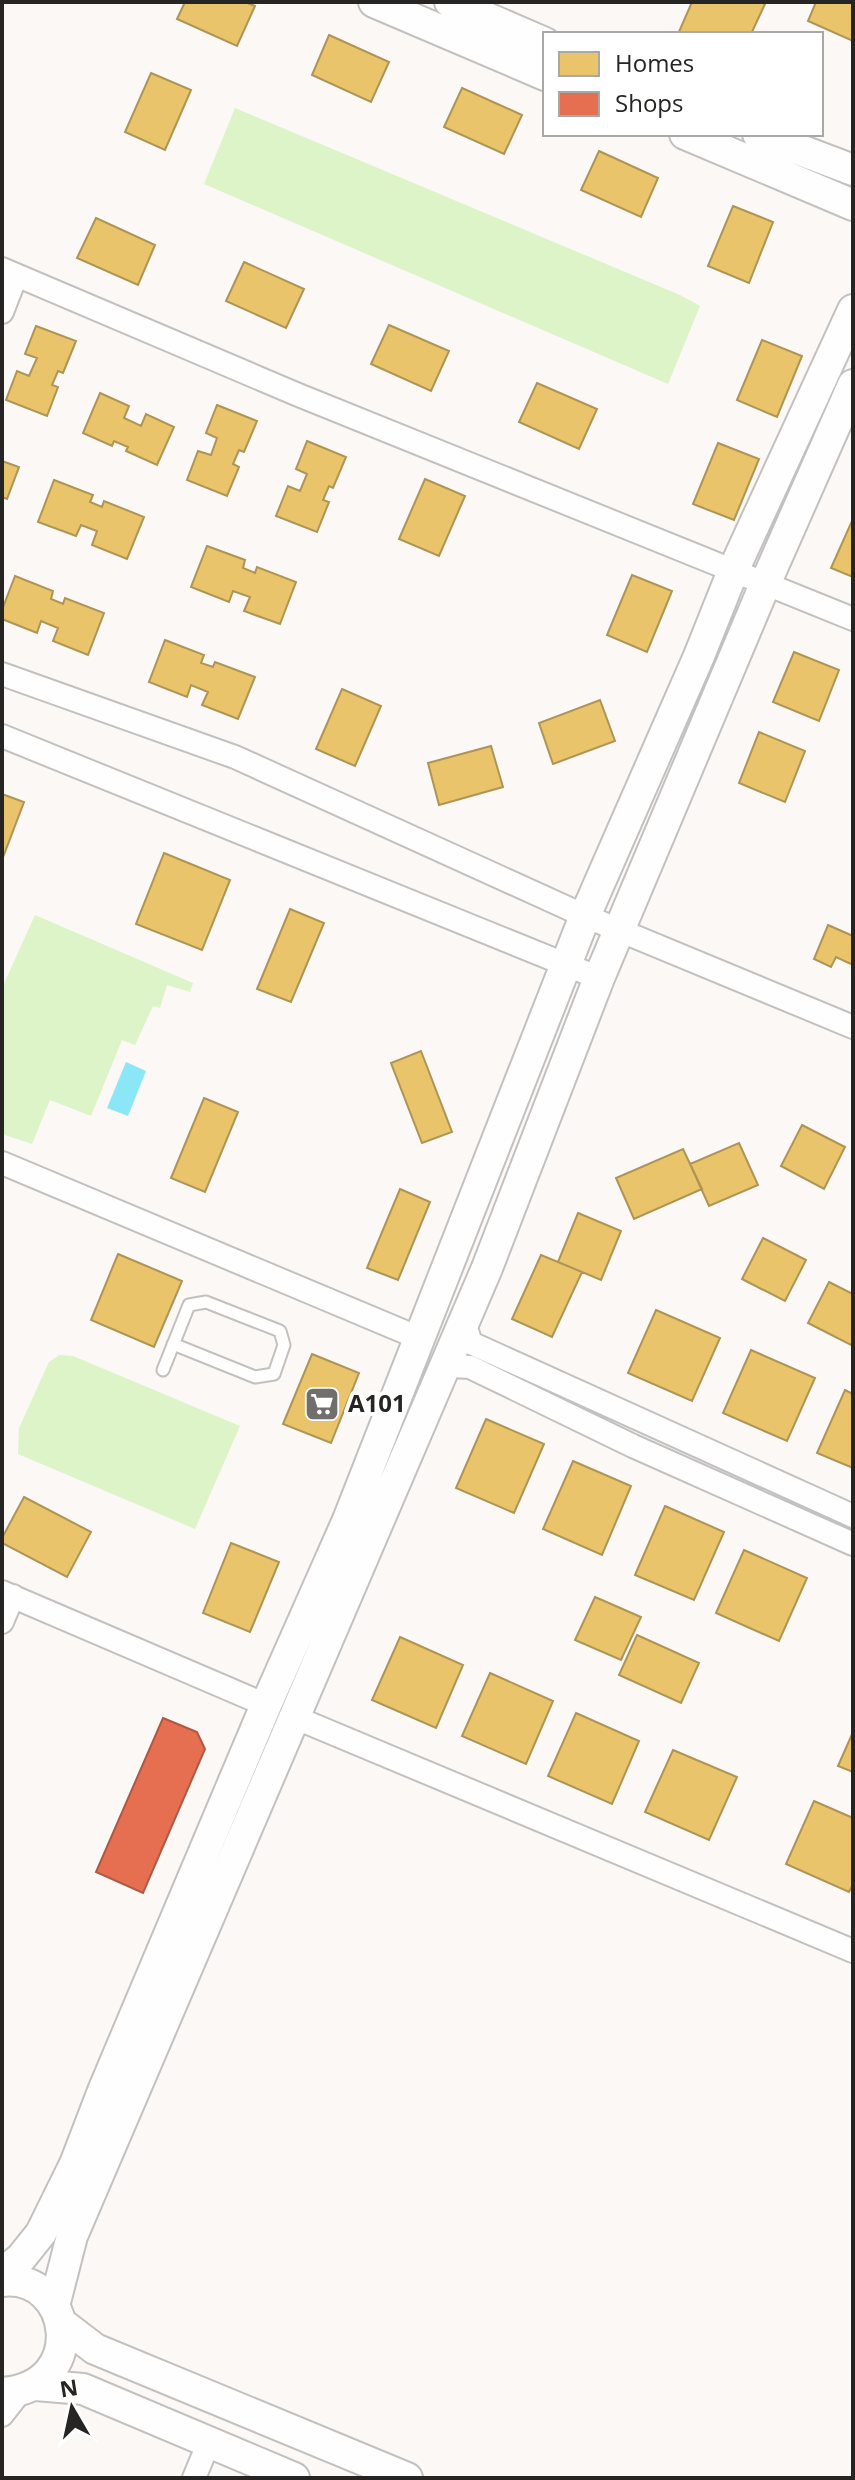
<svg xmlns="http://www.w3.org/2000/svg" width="855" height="2480" viewBox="0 0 855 2480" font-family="'Open Sans',sans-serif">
	<rect width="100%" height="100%" fill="#fbf8f6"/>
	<!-- green -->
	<path fill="#dcf4c8" d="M235,108L680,295L700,306L668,384L204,184Z
		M35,915L193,983L190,992L167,985L160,1008L153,1006L135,1045L122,1040L91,1116L50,1100L32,1144L2,1134V988Z
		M59,1355L73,1356L240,1426L195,1529L18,1454L19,1428L49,1362Z"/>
	<!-- water -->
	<path fill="#8be6f5" d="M126,1062L146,1071L128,1116L107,1108Z"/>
	<!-- homes -->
	<path fill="#e9c46a" stroke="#ae9455" stroke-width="2" d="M185,2H245L255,6L237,46L177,19Z
		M692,2H760L765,4L751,34H678Z
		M816,2H853V41L808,21Z
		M329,35L389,62L371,102L312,75Z
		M151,73L191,90L165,150L125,132Z
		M462,88L522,115L504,154L444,127Z
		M599,151L658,178L641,217L581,190Z
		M733,206L773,222L749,283L708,266Z
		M96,218L155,245L138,285L77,258Z
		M244,262L304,289L286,328L226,301Z
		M389,325L449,351L431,391L371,364Z
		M36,326L76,341L63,373L58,371L52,385L58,387L47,416L6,400L17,371L29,376L37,358L25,354Z
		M762,340L802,356L777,417L737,400Z
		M537,383L597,409L579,449L519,422Z
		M100,393L129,406L124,418L141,426L146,414L174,427L157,465L126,451L128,447L114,441L112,446L83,433Z
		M217,405L257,421L244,452L239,450L233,464L239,467L227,496L187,480L198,451L211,455L217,438L206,433Z
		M307,441L346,457L333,488L329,486L323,500L329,502L317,532L276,516L288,486L300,491L307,474L296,469Z
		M718,443L759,459L734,520L693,504Z
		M2,461L19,467L7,499L2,497Z
		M425,479L465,496L439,556L399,539Z
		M54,480L93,495L90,502L102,507L104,501L144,517L127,559L92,545L97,531L81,525L76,536L38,522Z
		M851,523L853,524V577L831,568Z
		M207,546L245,560L243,568L255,573L257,567L296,582L280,624L244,611L250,597L233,591L229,602L191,587Z
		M632,575L672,591L647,652L607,635Z
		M15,576L53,591L51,599L63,604L65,598L104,613L88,655L53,641L58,628L41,621L37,633L2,619V610Z
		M165,640L204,655L201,663L213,667L215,662L255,677L238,719L202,705L208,692L191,685L187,697L149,682Z
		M794,652L839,670L819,721L773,702Z
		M342,689L381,706L355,766L316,749Z
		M600,700L615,741L553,764L539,723Z
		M759,732L805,751L785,802L739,783Z
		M491,746L503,787L439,805L428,763Z
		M2,794L24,802L2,860Z
		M164,853L230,880L202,950L136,924Z
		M290,909L324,923L291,1002L257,989Z
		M828,925L853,936V965L836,957L831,967L814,959Z
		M421,1051L452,1132L422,1143L391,1063Z
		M204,1098L238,1112L205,1192L171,1178Z
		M802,1125L845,1147L824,1189L781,1166Z
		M739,1143L758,1185L709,1206L690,1164Z
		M683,1149L702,1189L634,1219L616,1178Z
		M400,1189L430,1202L398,1280L367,1268Z
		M578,1213L621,1231L601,1280L558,1262Z
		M763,1238L806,1260L785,1301L742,1279Z
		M118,1254L182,1281L154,1347L91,1320Z
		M541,1255L582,1272L552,1337L512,1319Z
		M829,1282L853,1294V1341L851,1345L808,1323Z
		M656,1310L720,1338L692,1401L628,1373Z
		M751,1350L815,1378L787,1441L723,1413Z
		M312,1354L359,1373L331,1443L283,1424Z
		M845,1390L853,1394V1468L817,1453Z
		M486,1419L544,1444L514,1513L456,1488Z
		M573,1461L631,1486L602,1555L543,1529Z
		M24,1497L91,1532L67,1577L2,1543V1538Z
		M665,1506L724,1532L694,1600L635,1575Z
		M231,1543L279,1562L250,1632L203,1613Z
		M744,1550L807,1578L779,1641L716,1613Z
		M595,1597L641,1617L621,1660L575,1640Z
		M637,1635L699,1663L681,1703L619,1675Z
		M400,1637L463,1665L436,1728L372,1700Z
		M490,1673L553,1701L526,1764L462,1736Z
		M576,1713L639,1741L612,1804L548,1776Z
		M853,1732V1772L838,1766Z
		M673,1750L737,1777L709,1840L645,1812Z
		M814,1801L853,1818V1884L849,1892L786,1864Z"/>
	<!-- shops -->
	<path fill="#e76f51" stroke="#ad5944" stroke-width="2" d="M163,1718L197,1732L205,1749L143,1893L96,1872Z"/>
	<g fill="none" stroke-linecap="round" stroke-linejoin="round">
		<!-- service casing -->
		<g stroke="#c3c1c0" stroke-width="15">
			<path id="service" d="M163,1370L189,1305L206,1302L280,1331L284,1345L274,1374L255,1377L173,1344"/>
		</g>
		<!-- minor casing -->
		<g stroke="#c3c1c0" stroke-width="26">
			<path id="minor" d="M2,269L296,394L853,619
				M2,312L16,276
				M2,674L235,757L585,916L853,1027
				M2,736L599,978
				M2,1163L419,1338
				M464,1322L471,1343L853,1516
				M442,1374L453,1366L470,1367L633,1446L853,1544
				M2,1592L266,1705
				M2,1622L13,1596
				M294,1717L853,1951
				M2,2415L20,2392
				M194,2478L209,2442"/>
		</g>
		<!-- secondary casing -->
		<g stroke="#c3c1c0" stroke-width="34">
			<path id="secondary" d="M374,2L545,75
				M450,2L545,43
				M685,134L853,205
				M758,134L853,170
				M2,2274L21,2258L41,2233L75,2164L103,2091L266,1705L348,1520L585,916L699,656L733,571L853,310
				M2,2281C73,2273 90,2387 2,2393
				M54,2306L72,2236L487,1268L599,978L766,582L853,385
				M61,2323L95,2349L407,2478
				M36,2385L83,2389L294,2478"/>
		</g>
		<!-- service -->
		<use href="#service" stroke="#fefefe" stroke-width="11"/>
		<!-- minor -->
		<use href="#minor" stroke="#fefefe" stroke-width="22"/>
		<!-- secondary -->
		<use href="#secondary" stroke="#fefefe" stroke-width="30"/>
	</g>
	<!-- icons -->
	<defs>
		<g id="supermarket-square" transform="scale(1.8)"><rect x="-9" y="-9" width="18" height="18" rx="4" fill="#716f6e" stroke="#fff"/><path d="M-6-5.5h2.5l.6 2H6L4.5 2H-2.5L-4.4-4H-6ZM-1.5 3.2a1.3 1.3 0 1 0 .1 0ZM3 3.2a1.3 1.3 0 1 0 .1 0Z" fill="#fff"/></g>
	</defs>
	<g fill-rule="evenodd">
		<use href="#supermarket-square" x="322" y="1404"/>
	</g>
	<g text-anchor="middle" stroke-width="8" stroke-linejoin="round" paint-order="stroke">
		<!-- poi labels -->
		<g font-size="24" font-weight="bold" fill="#262524" stroke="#fff" text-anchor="start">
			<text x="348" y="1412">A101</text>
		</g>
	</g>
	<!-- border -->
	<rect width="855" height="2480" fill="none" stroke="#262524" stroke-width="8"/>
	<!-- legend -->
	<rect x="543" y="32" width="280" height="104" fill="#ffffff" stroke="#a8a8a7" stroke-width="2"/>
	<rect x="559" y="52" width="40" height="24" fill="#e9c46a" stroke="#a8a8a7" stroke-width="2"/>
	<text x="615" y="72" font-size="24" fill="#262524">Homes</text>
	<rect x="559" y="92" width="40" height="24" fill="#e76f51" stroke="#a8a8a7" stroke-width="2"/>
	<text x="615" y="112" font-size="24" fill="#262524">Shops</text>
	<!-- north arrow -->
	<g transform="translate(72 2408) rotate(351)" stroke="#ffffff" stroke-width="6" paint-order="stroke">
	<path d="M0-6L14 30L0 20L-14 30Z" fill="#262524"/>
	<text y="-12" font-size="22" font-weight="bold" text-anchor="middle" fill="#262524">N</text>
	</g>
</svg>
